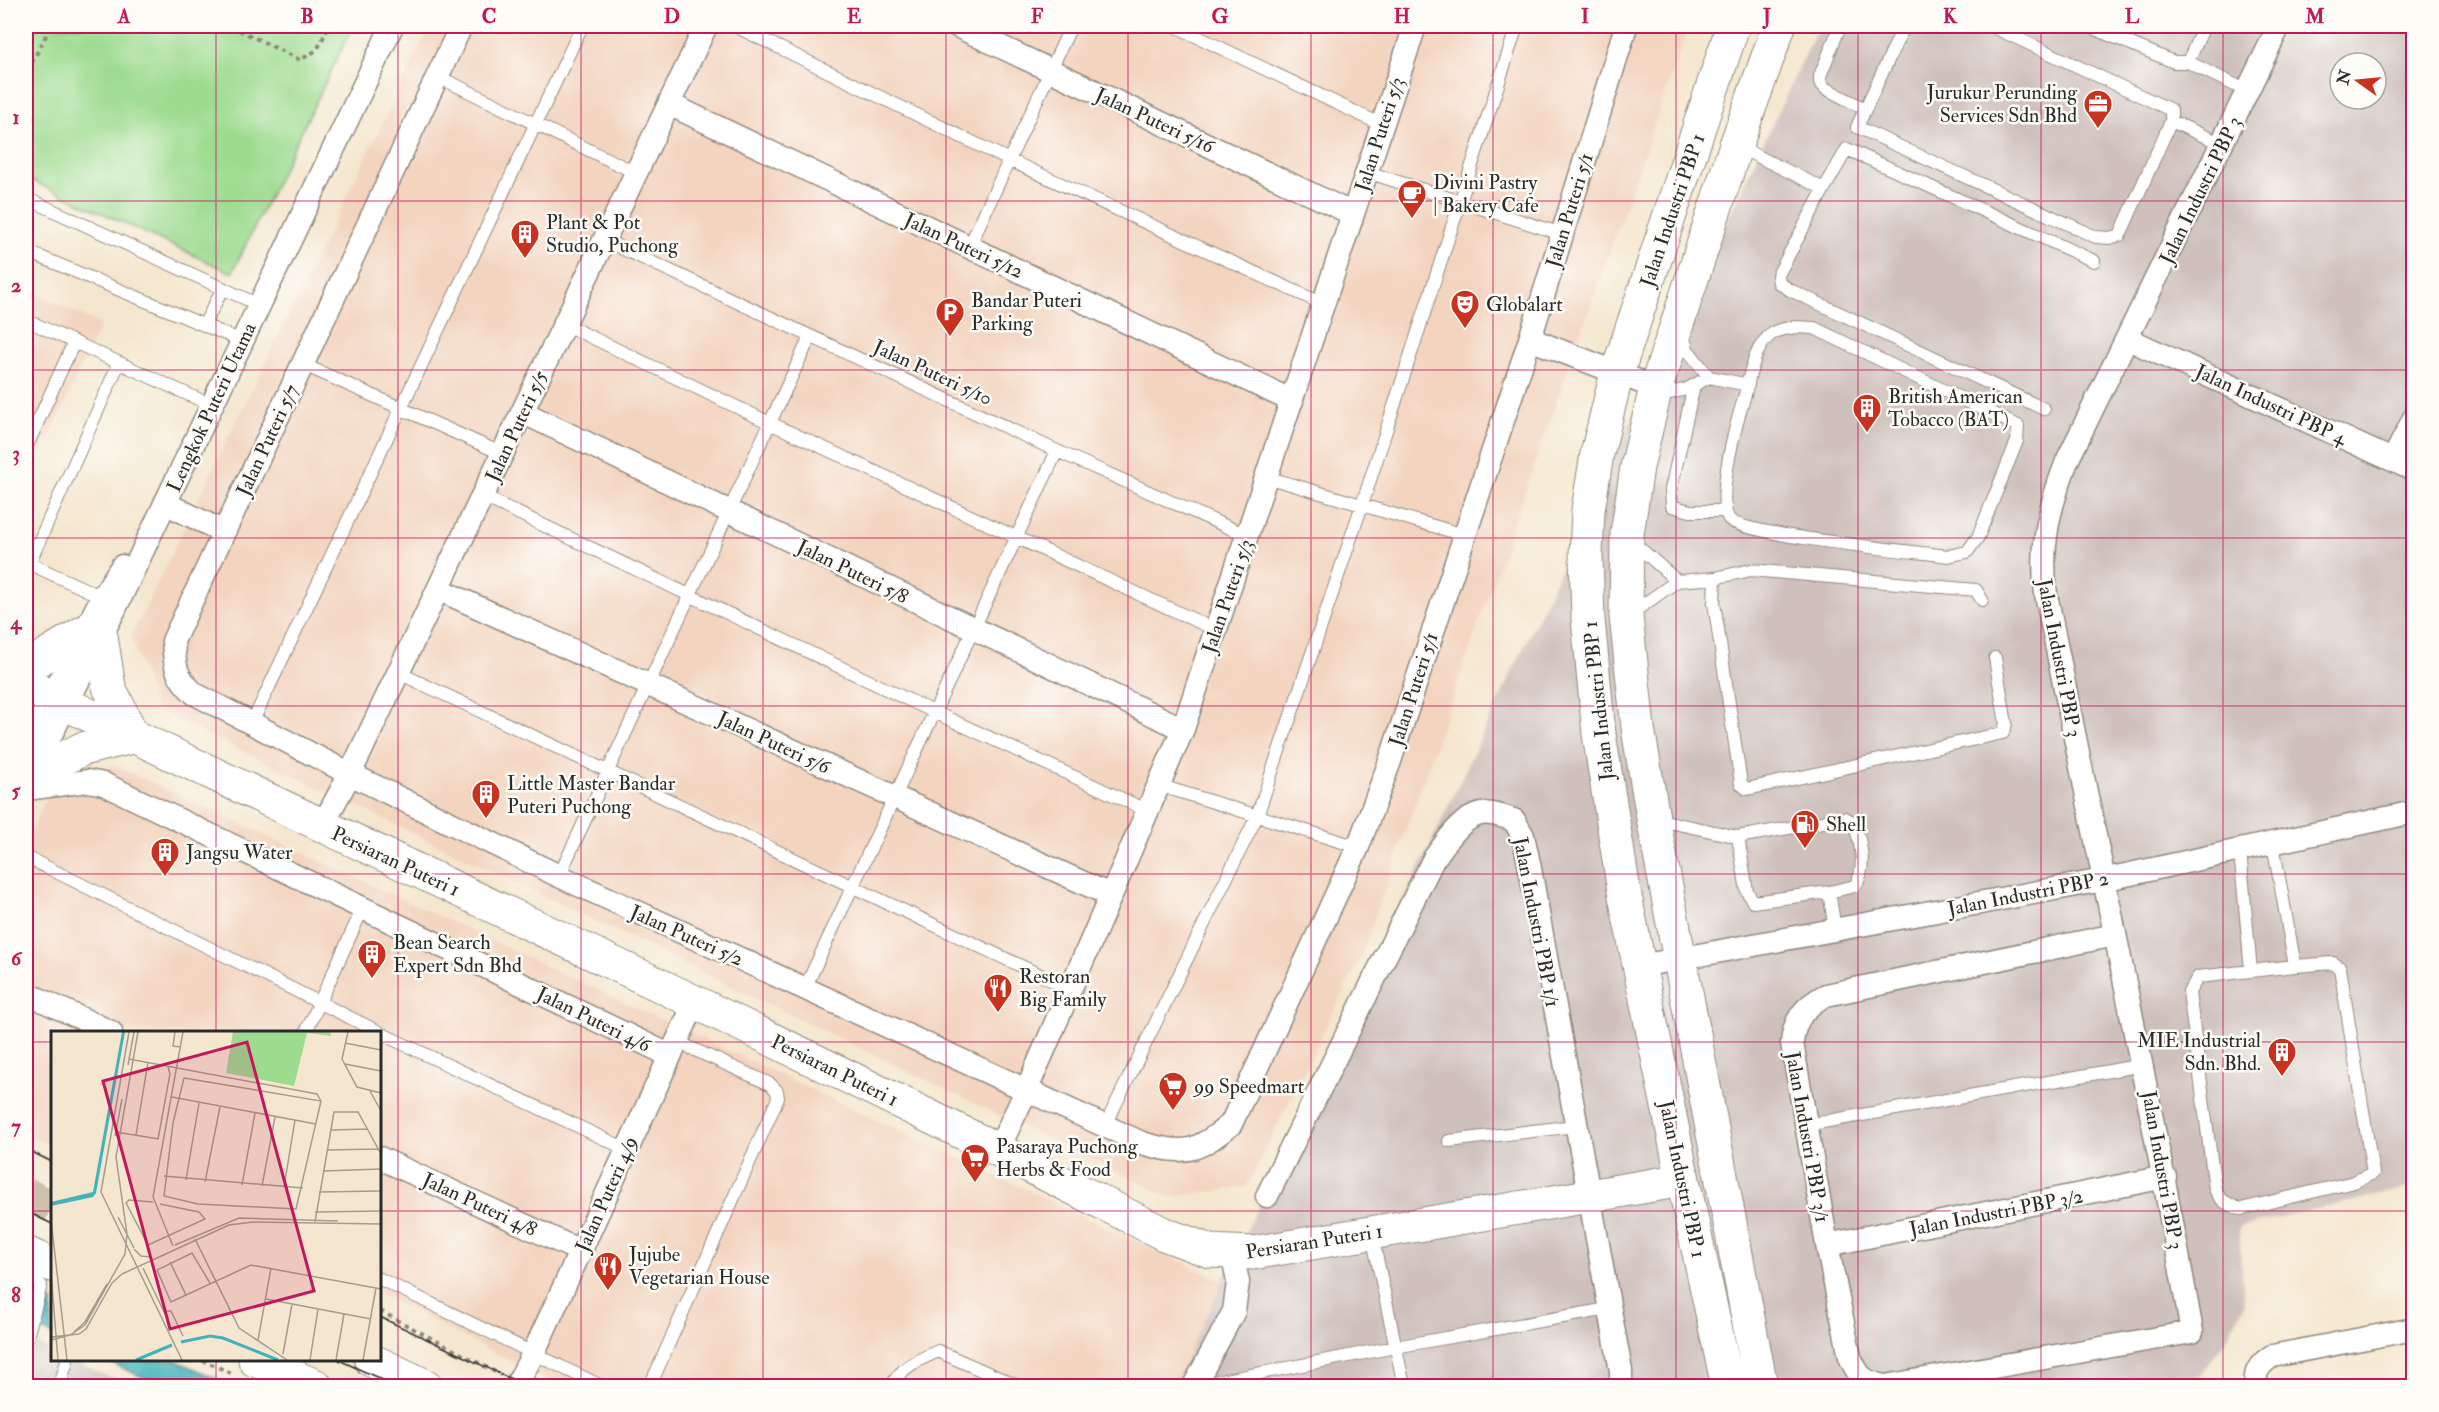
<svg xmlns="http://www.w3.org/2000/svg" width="2439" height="1412" viewBox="0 0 2439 1412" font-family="'IM FELL Double Pica',serif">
	<rect width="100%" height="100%" fill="#fdfcf7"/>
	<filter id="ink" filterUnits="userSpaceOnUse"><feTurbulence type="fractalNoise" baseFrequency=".0167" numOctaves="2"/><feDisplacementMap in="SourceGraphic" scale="12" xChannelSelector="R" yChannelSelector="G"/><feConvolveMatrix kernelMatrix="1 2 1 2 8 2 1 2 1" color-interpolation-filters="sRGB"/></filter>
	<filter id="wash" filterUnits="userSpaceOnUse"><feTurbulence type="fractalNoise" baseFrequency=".008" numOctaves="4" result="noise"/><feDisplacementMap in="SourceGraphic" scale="24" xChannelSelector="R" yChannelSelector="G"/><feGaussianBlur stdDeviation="1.35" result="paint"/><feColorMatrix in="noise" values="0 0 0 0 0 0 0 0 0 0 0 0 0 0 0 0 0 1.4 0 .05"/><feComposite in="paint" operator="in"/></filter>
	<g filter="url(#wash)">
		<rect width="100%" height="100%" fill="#f5e7cf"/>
		<!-- built -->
		<path fill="#f3d4bf" d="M430,26H1689L1362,954L1247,1187L1169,1197L155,709L131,637Z
			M26,289L101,324L26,487Z
			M1528,638L1666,1386H558L380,1294V1032H52V1146L26,1134V843L53,782L76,773L116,766L1223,1281Z"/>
		<!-- industrial -->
		<path fill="#cfc0bb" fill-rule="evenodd" d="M1819,26H2413V1187L2239,1227L2244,1304L2226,1340L2199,1377L2153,1386H1793L1787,1381L1740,1386H1173ZM2340,63H2376V99H2340Z
			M26,1339L52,1351V1360H71L130,1386H26Z"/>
		<!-- green -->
		<path fill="#9ddb8f" stroke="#64835d" stroke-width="1.5" d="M26,26H353L232,273L26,178Z"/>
		<!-- water -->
		<path fill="#42b2bb" stroke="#366e73" stroke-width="1.5" d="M26,1290L52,1302V1335L26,1322Z
			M105,1360H175L233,1386H162Z"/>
	</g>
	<g filter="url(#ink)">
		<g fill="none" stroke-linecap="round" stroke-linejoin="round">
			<!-- primary-tunnel -->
			<path stroke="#cdc1ae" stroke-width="33" stroke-dasharray="33 16" stroke-linecap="butt" d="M26,1194L52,1207"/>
			<!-- lane casing -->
			<g stroke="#90897d" stroke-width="14">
				<path id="lane" d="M735,26L1009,160L1323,304
					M1175,26L1382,125
					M1840,26L1820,76V82L1825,88L1865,109
					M1904,26L1857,127L2096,237L2109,238L2120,235L2171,121V110L1991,26
					M2088,26L2174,62H2188
					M2204,26L2188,62L2247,91
					M437,76L636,173
					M2171,121L2222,144
					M1737,146L1824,189L1778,275L1779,283L1790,290L2044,409
					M1367,172L1562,234
					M1824,189L1847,149L2094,261
					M26,198L259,305
					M604,240L1057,451L1248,536
					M969,247L1071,26
					M26,251L242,341
					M26,320L211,405
					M564,324L770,423L1216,630
					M204,325L223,288
					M1794,327L1814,328L2018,426L2017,441L1978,537L1967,552L1948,556C1918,552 1741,535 1729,519C1715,499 1737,421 1744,398C1750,378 1753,346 1773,333C1778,329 1788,329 1794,327Z
					M1683,334L1687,349L1709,377
					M302,364L503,454
					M1694,385L1671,489L1672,506L1690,511H1726
					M1658,388L1670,393L1687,389L1709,377L1748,385
					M26,448L74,342
					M1266,477L1464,535
					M482,496L934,712L1146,810
					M1631,542L1643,551L1677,581
					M26,562L102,597
					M29,564L119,363
					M1715,578L1714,603L1741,784L1747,789L2003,733L2006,724L1995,658
					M1629,615L1677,581L1715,578L1751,570L1976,590L1982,600
					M399,673L1070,989
					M252,723L582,26
					M1158,785L1358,847
					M1655,819L1738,837L1845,818L1853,822C1861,840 1867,869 1855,886L1829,892L1753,902L1747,891L1738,837
					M2273,844L2295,966L2333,963L2340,968L2373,1173L2354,1182L2241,1209C2228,1205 2220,1201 2215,1189L2189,992L2198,977L2295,966
					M2240,851L2251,971
					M26,857L379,1032
					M559,876L810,337
					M1829,892L1835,929
					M805,988L1057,451
					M306,1032L363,908
					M380,1033L626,1149
					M1806,1125L2143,1065
					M1105,1126L1257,816L1362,505L1517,26
					M1449,1141L1575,1126
					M1372,1235L1404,1386
					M26,1273L41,1285L26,1341
					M380,1279L601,1386
					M26,1384L34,1386
					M60,1386L67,1360
					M650,1386L778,1098L777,1091L770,1084L675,1041
					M892,1386C900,1367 919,1360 938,1351L1017,1386
					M1194,1386L1395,1347L1608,1309"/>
			</g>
			<!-- street casing -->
			<g stroke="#90897d" stroke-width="25">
				<path id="street" d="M461,26L173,641C175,667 175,676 195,694L350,774L559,876L1142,1143C1185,1156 1197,1152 1231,1124L1358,847L1389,764L1530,339L1626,26
					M957,26L1353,214
					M669,104L1292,401
					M1530,339L1656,388
					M2128,339L2414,470
					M522,412L1183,729
					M2393,460L2414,418
					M165,503L224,532
					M438,589L1110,895
					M26,748L102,597L122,566
					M29,778L115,609L392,26
					M26,789L88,781L104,784L669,1055
					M322,826L350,774L706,26
					M1640,966L2103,880L2414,812
					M26,993L111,1032
					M998,1150L1027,1089L1183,729L1415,26
					M380,1158L580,1251
					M1267,1196L1433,860C1445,844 1460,818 1481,814C1492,812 1504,817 1514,820L1523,836L1529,863L1621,1371V1386
					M1827,1245L2165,1177
					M516,1386L533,1354L695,1002
					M1194,1386L1234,1311L1238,1282L1232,1253
					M1884,1386C1863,1381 1859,1378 1850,1357L1827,1245L1792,1043C1794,1019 1805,1006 1826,995L2115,935
					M1885,1386L2192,1332C2148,1085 2095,840 2046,594C2040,543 2049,508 2067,461L2279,26
					M2256,1386C2254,1371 2260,1364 2272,1356L2414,1329"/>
			</g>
			<!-- secondary casing -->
			<g stroke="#90897d" stroke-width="35">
				<path id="secondary" d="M101,636L109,687L133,737
					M26,664L35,662L84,632
					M26,685L695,1002L998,1150L1164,1234L1210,1251L1253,1253L1683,1180
					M30,776L82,749L133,737
					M1728,1386L1683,1180L1624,891L1599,734L1588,619L1586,555L1588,510L1597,454L1617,373L1733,26
					M1761,1386L1653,818L1638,728L1626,616L1627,534L1637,467L1656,388L1736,145L1779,26"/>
			</g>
			<!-- primary casing -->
			<g stroke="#90897d" stroke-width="35">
				<path id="primary" d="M26,1253L52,1265
					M255,1360L316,1386
					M371,1360L426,1386"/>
			</g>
			<!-- path -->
			<path stroke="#90897d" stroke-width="4" stroke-dasharray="4.5 4.5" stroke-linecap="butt" d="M231,26L300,60L317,50L329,26
				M26,67L29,68L51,26
				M380,1311L501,1375
				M202,1360L231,1373"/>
			<!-- lane -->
			<use href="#lane" stroke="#fff" stroke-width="12"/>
			<!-- street -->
			<use href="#street" stroke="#fff" stroke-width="22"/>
			<!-- secondary -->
			<use href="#secondary" stroke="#fff" stroke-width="33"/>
			<!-- primary -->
			<use href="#primary" stroke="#fff" stroke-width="33"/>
			<!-- tram -->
			<path stroke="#2b2b2b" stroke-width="1.5" d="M26,1149L52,1162
				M26,1211L52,1224
				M380,1317L526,1386
				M339,1360L396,1386"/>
		</g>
	</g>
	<!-- grid -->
	<path fill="none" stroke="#c2185b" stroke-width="1.5" stroke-opacity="0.55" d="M216,26V1032M398,26V1386M581,26V1386M763,26V1386M946,26V1386M1128,26V1386M1311,26V1386M1493,26V1386M1676,26V1386M1858,26V1386M2041,26V1386M2223,26V1386M26,201H2414M26,370H2414M26,538H2414M26,706H2414M26,874H2414M26,1042H52M380,1042H2414M26,1211H52M380,1211H2414M216,1360V1386"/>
	<!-- icons -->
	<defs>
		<g id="office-pin" transform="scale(1.5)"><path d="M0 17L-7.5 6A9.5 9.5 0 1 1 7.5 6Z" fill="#c8321e" stroke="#fdfcf7"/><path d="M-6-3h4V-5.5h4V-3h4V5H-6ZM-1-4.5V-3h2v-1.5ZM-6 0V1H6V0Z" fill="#fff"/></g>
		<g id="cafe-pin" transform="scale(1.5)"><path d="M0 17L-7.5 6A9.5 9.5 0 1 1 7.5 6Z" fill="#c8321e" stroke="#fdfcf7"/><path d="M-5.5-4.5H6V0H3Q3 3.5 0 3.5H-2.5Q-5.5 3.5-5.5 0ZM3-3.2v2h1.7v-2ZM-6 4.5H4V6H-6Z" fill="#fff"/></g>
		<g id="building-pin" transform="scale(1.5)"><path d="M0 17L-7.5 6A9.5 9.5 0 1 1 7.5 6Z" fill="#c8321e" stroke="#fdfcf7"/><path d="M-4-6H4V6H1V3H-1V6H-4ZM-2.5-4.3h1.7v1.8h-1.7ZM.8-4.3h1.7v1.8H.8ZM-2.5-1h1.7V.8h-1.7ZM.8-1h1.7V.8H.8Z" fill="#fff"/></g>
		<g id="theatre-pin" transform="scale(1.5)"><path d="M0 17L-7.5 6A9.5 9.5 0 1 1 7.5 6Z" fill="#c8321e" stroke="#fdfcf7"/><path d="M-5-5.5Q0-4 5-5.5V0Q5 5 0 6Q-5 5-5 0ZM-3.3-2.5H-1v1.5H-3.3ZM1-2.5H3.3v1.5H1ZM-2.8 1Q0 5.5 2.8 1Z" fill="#fff"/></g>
		<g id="parking-pin" transform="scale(1.5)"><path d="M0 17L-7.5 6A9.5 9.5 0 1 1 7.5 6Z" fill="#c8321e" stroke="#fdfcf7"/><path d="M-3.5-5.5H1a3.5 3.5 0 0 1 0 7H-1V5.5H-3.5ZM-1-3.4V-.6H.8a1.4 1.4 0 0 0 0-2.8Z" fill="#fff"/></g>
		<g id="fuel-pin" transform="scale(1.5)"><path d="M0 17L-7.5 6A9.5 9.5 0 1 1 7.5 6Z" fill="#c8321e" stroke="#fdfcf7"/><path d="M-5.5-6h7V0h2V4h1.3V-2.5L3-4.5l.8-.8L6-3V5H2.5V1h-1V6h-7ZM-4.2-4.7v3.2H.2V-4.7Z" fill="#fff"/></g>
		<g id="restaurant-pin" transform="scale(1.5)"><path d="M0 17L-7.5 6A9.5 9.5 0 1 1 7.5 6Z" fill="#c8321e" stroke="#fdfcf7"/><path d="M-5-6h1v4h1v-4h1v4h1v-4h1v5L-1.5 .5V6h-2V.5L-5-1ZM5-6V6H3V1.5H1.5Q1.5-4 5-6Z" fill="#fff"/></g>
		<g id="supermarket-pin" transform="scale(1.5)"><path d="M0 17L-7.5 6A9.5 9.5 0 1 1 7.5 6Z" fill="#c8321e" stroke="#fdfcf7"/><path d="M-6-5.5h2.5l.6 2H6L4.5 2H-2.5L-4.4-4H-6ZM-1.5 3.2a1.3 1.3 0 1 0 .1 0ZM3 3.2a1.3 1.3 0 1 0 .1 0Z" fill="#fff"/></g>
	</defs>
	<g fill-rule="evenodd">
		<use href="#office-pin" x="2098" y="104"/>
		<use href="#cafe-pin" x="1412" y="194"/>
		<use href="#building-pin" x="525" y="234"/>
		<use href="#theatre-pin" x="1465" y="304"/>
		<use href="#parking-pin" x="950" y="312"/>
		<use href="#building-pin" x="1867" y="408"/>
		<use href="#building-pin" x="486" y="794"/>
		<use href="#fuel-pin" x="1805" y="824"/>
		<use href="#building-pin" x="165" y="852"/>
		<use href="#building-pin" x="372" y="954"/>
		<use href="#restaurant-pin" x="998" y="988"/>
		<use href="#building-pin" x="2282" y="1052"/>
		<use href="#supermarket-pin" x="1173" y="1086"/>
		<use href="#supermarket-pin" x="975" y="1158"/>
		<use href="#restaurant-pin" x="608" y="1266"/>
	</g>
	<g text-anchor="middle" stroke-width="5" stroke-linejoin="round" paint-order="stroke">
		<!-- poi labels -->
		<g font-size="20" fill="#2b2b2b" stroke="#fdfcf7" text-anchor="start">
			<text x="2077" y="99" text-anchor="end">Jurukur Perunding<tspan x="2077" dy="23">Services Sdn Bhd</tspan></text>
			<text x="1433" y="189">Divini Pastry<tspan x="1433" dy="23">| Bakery Cafe</tspan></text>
			<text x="546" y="229">Plant &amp; Pot<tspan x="546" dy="23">Studio, Puchong</tspan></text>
			<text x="971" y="307">Bandar Puteri<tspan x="971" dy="23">Parking</tspan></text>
			<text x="1486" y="311">Globalart</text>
			<text x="1888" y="403">British American<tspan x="1888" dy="23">Tobacco (BAT)</tspan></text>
			<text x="507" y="790">Little Master Bandar<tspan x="507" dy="23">Puteri Puchong</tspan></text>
			<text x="1826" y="831">Shell</text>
			<text x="186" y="859">Jangsu Water</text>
			<text x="393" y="949">Bean Search<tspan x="393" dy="23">Expert Sdn Bhd</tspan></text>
			<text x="1019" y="983">Restoran<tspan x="1019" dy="23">Big Family</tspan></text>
			<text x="2261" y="1047" text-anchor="end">MIE Industrial<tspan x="2261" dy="23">Sdn. Bhd.</tspan></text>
			<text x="1194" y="1093">99 Speedmart</text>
			<text x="996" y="1153">Pasaraya Puchong<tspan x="996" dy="23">Herbs &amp; Food</tspan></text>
			<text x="629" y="1261">Jujube<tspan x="629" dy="23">Vegetarian House</tspan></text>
		</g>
		<!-- street labels -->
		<g font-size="20" fill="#2b2b2b" stroke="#fdfcf7">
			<text transform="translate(1155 120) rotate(25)" y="7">Jalan Puteri 5/16</text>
			<text transform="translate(1379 134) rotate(-72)" y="7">Jalan Puteri 5/3</text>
			<text transform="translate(2200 190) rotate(-64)" y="7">Jalan Industri PBP 3</text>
			<text transform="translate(1569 210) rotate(-73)" y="7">Jalan Puteri 5/1</text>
			<text transform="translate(1672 210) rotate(-71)" y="7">Jalan Industri PBP 1</text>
			<text transform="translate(964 245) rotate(25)" y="7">Jalan Puteri 5/12</text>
			<text transform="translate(933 372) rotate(25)" y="7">Jalan Puteri 5/10</text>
			<text transform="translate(2271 404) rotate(25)" y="7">Jalan Industri PBP 4</text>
			<text transform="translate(211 407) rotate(-65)" y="7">Lengkok Puteri Utama</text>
			<text transform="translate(516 426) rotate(-65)" y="7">Jalan Puteri 5/5</text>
			<text transform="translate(267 440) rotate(-65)" y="7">Jalan Puteri 5/7</text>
			<text transform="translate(853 571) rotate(26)" y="7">Jalan Puteri 5/8</text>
			<text transform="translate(1227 596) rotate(-71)" y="7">Jalan Puteri 5/3</text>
			<text transform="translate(2060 658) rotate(79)" y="7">Jalan Industri PBP 3</text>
			<text transform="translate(1413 689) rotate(-72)" y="7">Jalan Puteri 5/1</text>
			<text transform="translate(1598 701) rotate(-96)" y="7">Jalan Industri PBP 1</text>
			<text transform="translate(774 742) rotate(25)" y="7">Jalan Puteri 5/6</text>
			<text transform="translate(396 861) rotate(25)" y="7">Persiaran Puteri 1</text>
			<text transform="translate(2028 893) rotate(-11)" y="7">Jalan Industri PBP 2</text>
			<text transform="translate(1537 922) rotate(79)" y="7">Jalan Industri PBP 1/1</text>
			<text transform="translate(687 935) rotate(24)" y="7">Jalan Puteri 5/2</text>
			<text transform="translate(594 1019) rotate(26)" y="7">Jalan Puteri 4/6</text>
			<text transform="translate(835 1070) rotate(26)" y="7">Persiaran Puteri 1</text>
			<text transform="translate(1808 1137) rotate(80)" y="7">Jalan Industri PBP 3/1</text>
			<text transform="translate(2163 1170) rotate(80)" y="7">Jalan Industri PBP 3</text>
			<text transform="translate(1683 1179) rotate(78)" y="7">Jalan Industri PBP 1</text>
			<text transform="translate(606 1194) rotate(-66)" y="7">Jalan Puteri 4/9</text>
			<text transform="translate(480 1204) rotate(25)" y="7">Jalan Puteri 4/8</text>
			<text transform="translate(1996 1212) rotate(-11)" y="7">Jalan Industri PBP 3/2</text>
			<text transform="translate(1314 1241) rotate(-9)" y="7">Persiaran Puteri 1</text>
		</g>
	</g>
	<!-- overview -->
	<g transform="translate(51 1031)">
		<rect width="330" height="330" fill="#f5e7cf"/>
		<path d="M182,1H279L280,5L256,2L243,55L175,42Z" fill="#9ddb8f"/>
		<path d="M71,1H74L45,162L42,166L0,175V171L42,161Z" fill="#42b2bb"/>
		<path fill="none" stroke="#42b2bb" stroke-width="3" d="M130,311L159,305L172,307L227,329M85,329L121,314"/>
		<path fill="none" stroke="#a49c8d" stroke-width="1.5" d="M78,1L50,161L131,329M124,1L122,15L130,16M297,1L291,28L306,56L330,62M294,12L330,19M78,28L266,63L270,70M294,33L330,40M77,34L83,1M133,47L270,70L245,178L147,173L113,165L122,92ZM319,60L330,80M121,66L265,93M280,99L316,98M65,101L108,108M85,104L97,31M64,105L71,68M107,108L119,43L117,36M276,119L327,118M272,140L330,138M113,145L252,157M135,149L148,72M154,151L169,76M191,154L204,82M211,155L224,86M233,156L244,89M268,161L330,160M102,171L78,169L75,172L97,214L154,188L148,181L109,173M264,181L330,180M67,186L83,217M0,189L16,329M264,191L283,81H307L330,123M144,208L188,297L236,329M124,214L188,187L287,190M122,215L102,166L132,1M83,218L90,225L100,226M119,231L135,264M92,237L115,285M0,242L7,329M159,252L141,222L106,239L120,271L200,234L330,258M215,268L320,288M113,280H120L132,305M23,301L34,291L56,253M0,306L28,303L35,298L61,252L71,243L178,194L202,191L330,193M0,309L19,304L34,294L74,223L76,203L65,126L87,1M207,309L220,237M232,323L241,273M259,329L267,278M285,329L293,283M312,329L325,257"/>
		<path fill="#c2185b" fill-opacity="0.15" stroke="#c2185b" stroke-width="3" d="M196,11L263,260L119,298L52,50Z"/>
		<rect width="330" height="330" fill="none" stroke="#2b2b2b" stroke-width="3"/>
	</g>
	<!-- margin -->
	<rect width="2439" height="1412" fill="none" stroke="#fdfcf7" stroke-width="66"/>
	<!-- north arrow -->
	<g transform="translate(2358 81) rotate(285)"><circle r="28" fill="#fdfcf7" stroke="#a9a8a5" stroke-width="1.5"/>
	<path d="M0-4.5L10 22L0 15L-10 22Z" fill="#c8321e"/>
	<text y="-9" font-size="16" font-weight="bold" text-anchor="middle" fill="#2b2b2b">N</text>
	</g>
	<rect x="33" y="33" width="2373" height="1346" fill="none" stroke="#c2185b" stroke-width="2"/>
	<g font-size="20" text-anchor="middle" font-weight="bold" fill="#c2185b">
		<text x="124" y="23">A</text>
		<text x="307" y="23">B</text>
		<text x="489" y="23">C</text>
		<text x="672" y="23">D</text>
		<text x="854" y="23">E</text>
		<text x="1037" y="23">F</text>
		<text x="1220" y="23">G</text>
		<text x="1402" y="23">H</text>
		<text x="1585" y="23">I</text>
		<text x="1767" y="23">J</text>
		<text x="1950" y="23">K</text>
		<text x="2132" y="23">L</text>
		<text x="2315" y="23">M</text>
		<text x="16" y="124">1</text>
		<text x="16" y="292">2</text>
		<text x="16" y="460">3</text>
		<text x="16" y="629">4</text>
		<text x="16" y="797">5</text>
		<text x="16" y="965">6</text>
		<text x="16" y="1133">7</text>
		<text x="16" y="1302">8</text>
	</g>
</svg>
